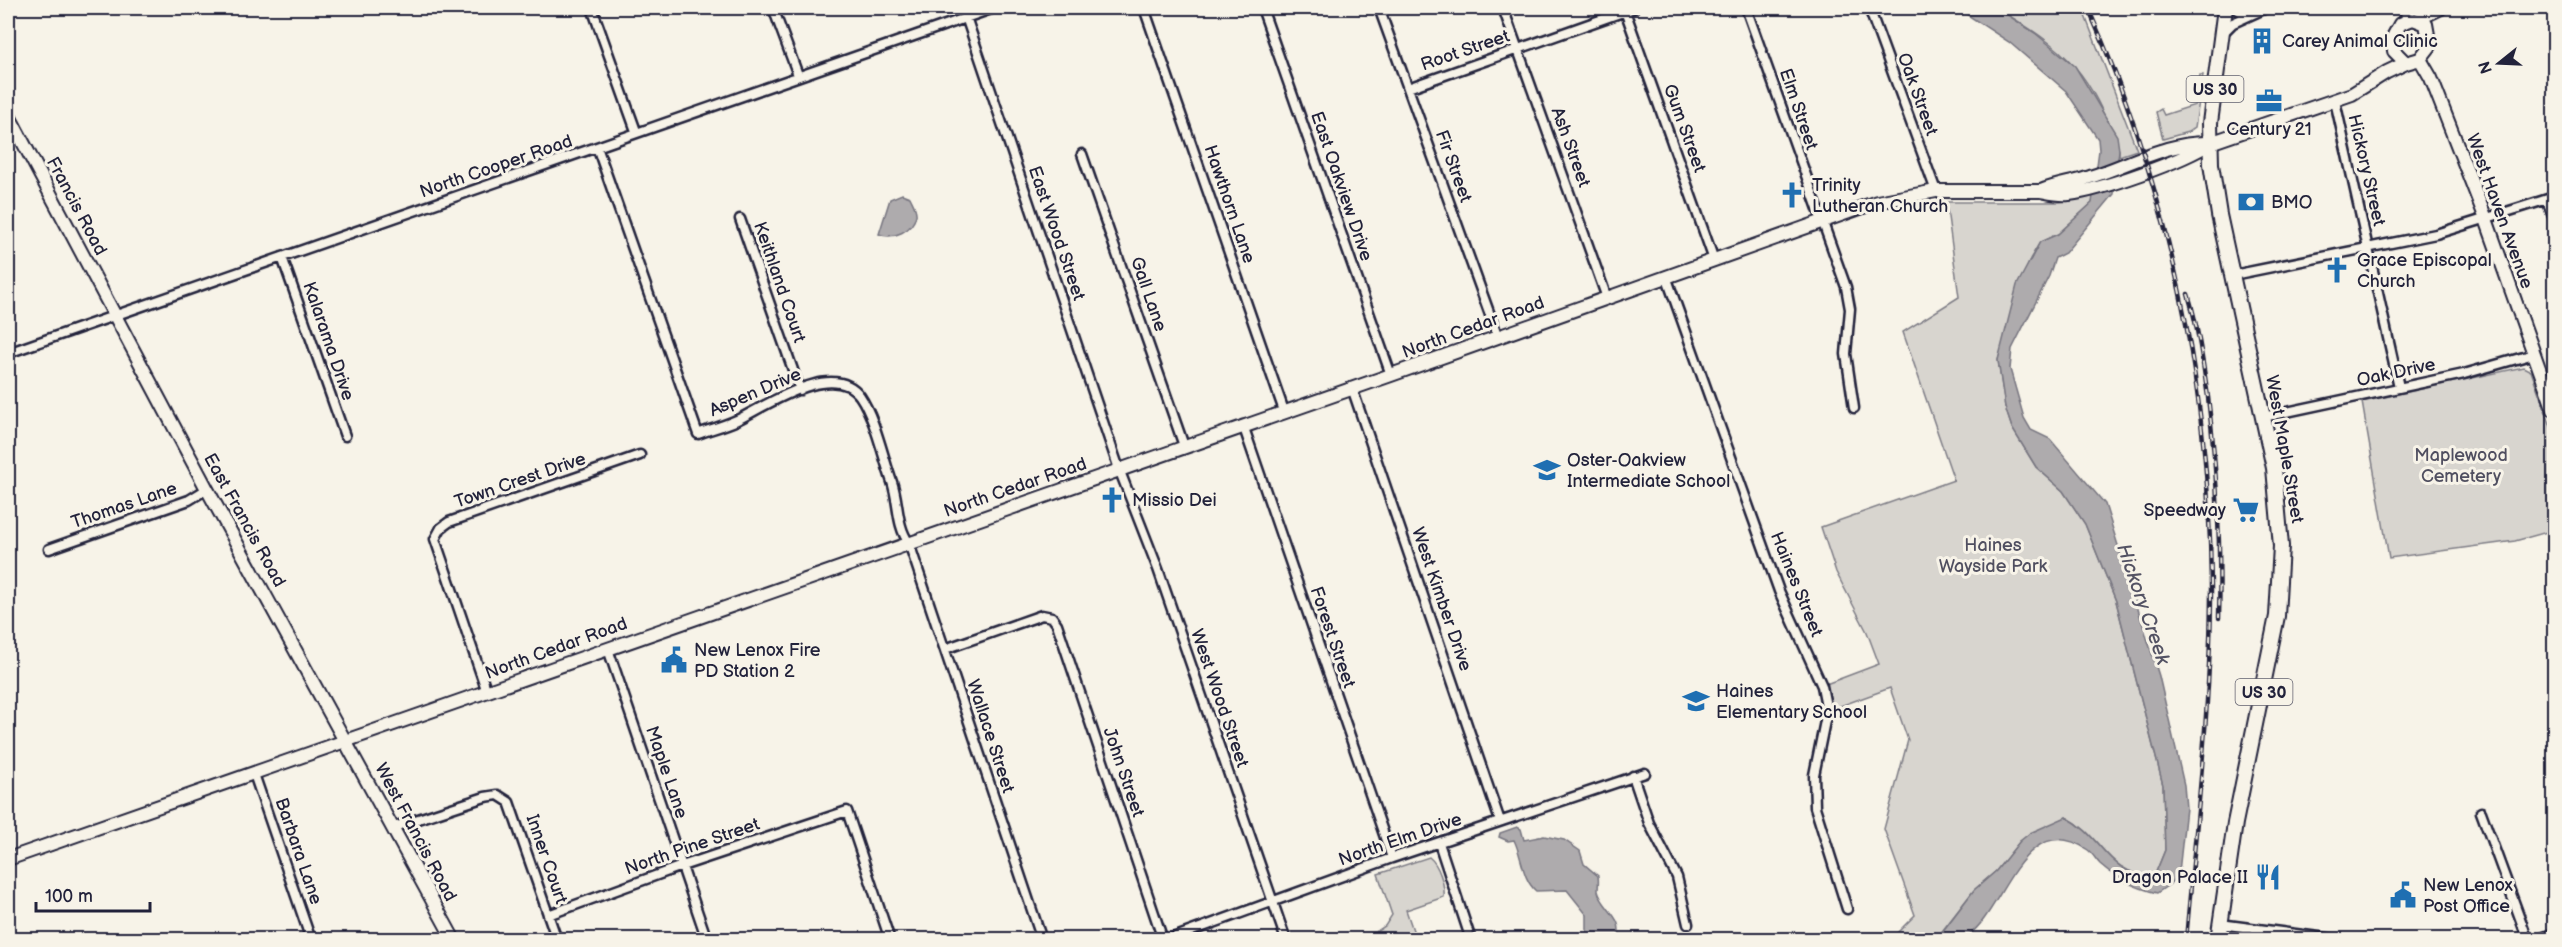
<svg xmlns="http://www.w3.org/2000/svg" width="2562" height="947" viewBox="0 0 2562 947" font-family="'Balsamiq Sans',sans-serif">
	<rect width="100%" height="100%" fill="#f7f3e8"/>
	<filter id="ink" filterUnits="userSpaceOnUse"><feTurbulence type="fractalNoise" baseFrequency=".0167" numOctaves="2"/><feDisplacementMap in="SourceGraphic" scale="12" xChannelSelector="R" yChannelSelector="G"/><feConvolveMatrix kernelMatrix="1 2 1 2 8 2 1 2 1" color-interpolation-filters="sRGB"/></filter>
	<g filter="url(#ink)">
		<!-- green -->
		<path fill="#d8d5cf" stroke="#7d7c85" stroke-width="1.5" d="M1997,8H2082L2137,150L2119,156V150C2107,122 2096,91 2075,67C2055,43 2023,24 1997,8Z
			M2200,75H2203L2195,127L2188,132L2163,139L2156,112L2161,109L2164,115L2195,105Z
			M2095,195L2092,203L2058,234L2040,242L2030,259L1998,360L2005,407L2012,428L2036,467L2063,491L2085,524L2116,601L2163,785L2165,850L2154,877C2104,873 2105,837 2066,817L2020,841L1996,871L1974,890L1936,939H1891L1915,915L1884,829L1908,740L1890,688L1832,709L1826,684L1879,664L1867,632L1836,572L1821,527L1954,480L1903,332L1959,297L1946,202H2060Z
			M2523,367L2531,371L2554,435V530L2515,541L2389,558L2362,402Z
			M1429,857C1439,865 1445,885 1444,897L1406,910L1416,939H1365L1385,926L1392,915L1378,874Z"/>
		<!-- water -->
		<path fill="#aeabad" stroke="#76747f" stroke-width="1.5" d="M1957,8H1997L2035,33L2075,66L2117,136L2119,150L2114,194L2065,253L2055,258L2049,276L2012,349L2010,369L2024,418L2031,430L2050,439L2105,504L2159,676L2184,785L2186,808L2179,872L2170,884L2157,893C2135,888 2117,879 2100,864C2096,860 2093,854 2088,850C2033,812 2009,886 1984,919C1979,926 1972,933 1965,939L1936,940L1974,890L1996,871L2020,841L2030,833L2066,817C2105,838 2104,873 2154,877L2165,850L2163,785L2116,601L2085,524L2063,491L2036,467L2012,428L2005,407L1998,360L2017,285L2040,242L2058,234L2092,203L2099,150L2098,139L2066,91L2009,42Z
			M902,194L910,197C912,202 917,209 916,215C913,231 893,240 879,234L890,199Z
			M1517,827L1521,829L1524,840L1544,836L1564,840L1580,851L1584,864L1598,876C1599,881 1598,887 1598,891C1602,909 1626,918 1617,939H1587V915L1567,890L1536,891C1522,879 1522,856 1514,840L1508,841L1499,837L1500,833Z"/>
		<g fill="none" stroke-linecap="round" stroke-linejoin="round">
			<!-- street casing -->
			<g stroke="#22223b" stroke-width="13">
				<path id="street" d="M592,8L636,131
					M773,8L798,75
					M963,8L1119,469L1158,569L1286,940
					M1144,8L1284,411
					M1262,8L1391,375
					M1379,8L1498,337
					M1503,8L1607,298
					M1624,8L1714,260
					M1746,8L1846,287L1850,309L1846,354L1854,408
					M1869,8L1936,191
					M2235,8L2241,12L2252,13
					M2405,8L2406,20
					M2222,34L2233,23L2266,8
					M1408,88L1634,8
					M2335,101L2399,387
					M597,147L698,434C711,429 724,426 737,420C766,406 834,359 860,396C875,418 883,457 892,482C899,502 896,525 909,543L1042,940
					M1082,154L1184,446
					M2547,200L2554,219
					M740,219L800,390
					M282,257L345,436
					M2233,275L2436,234L2554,197
					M1666,276L1779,591L1822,686L1827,711L1814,775L1815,807L1847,909
					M8,353L994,8
					M1352,388L1500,821
					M2263,417L2464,374L2534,354
					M1243,425L1392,858
					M49,549L189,500L207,489
					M608,649L707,940
					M945,649L1042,615L1052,617L1057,624L1163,940
					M487,692L435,539L441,528L449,522L640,455
					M254,774L311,940
					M1633,776L1649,823L1677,877L1688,924
					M2481,812L2528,940
					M394,827L485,797L498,795L509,802L557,940
					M1439,843L1471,940
					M548,915L682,866L847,811L890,940
					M2220,924L2342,940
					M1167,940L1392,858L1645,773
					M2537,940L2554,933"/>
			</g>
			<!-- secondary casing -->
			<g stroke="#22223b" stroke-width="16">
				<path id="secondary" d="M2413,19L2426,24L2430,46L2420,59L2406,63L2394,51L2393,37L2400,24Z
					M2418,19L2441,8
					M2420,59L2431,78L2486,219L2554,410
					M8,114L207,489L454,940
					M2041,191C2057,184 2074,183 2090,177C2129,165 2169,141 2210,143
					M8,859L1391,375L1877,202L1936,191H2041C2051,193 2059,195 2069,194C2101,190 2184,161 2210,143L2352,94L2387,72L2406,63"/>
			</g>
			<!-- primary casing -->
			<g stroke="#22223b" stroke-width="18">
				<path id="primary" d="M2218,940L2235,823L2277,616L2281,546L2274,468L2219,215L2211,164L2210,123L2225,8"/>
			</g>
			<!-- street -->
			<use href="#street" stroke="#f7f3e8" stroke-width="8"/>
			<!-- secondary -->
			<use href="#secondary" stroke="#f7f3e8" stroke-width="12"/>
			<!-- primary -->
			<use href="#primary" stroke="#f7f3e8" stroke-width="14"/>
			<!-- rail casing -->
			<g stroke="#22223b" stroke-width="4.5">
				<path id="rail" d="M2088,8C2169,190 2210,388 2211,587C2211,705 2196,823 2186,940
					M2188,294C2198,327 2203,363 2208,397C2217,471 2221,544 2219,618"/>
			</g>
			<!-- rail -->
			<use href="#rail" stroke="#f7f3e8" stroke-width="2" stroke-dasharray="7" stroke-linecap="butt"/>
		</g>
	</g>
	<!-- icons -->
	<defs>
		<g id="building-bare" transform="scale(2.07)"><path d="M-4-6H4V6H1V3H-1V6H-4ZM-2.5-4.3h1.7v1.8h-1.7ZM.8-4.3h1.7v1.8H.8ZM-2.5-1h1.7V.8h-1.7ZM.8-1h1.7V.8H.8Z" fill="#1f6fb2" stroke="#f7f3e8" stroke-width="2.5" paint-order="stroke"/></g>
		<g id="office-bare" transform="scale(2.07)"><path d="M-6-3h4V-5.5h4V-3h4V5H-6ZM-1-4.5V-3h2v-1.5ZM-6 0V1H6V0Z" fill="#1f6fb2" stroke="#f7f3e8" stroke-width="2.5" paint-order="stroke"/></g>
		<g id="church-bare" transform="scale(2.07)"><path d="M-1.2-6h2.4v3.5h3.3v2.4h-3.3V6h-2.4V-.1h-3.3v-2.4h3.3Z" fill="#1f6fb2" stroke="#f7f3e8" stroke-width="2.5" paint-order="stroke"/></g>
		<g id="bank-bare" transform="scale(2.07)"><path d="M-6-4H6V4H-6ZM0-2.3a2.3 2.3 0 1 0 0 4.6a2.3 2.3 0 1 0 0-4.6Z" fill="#1f6fb2" stroke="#f7f3e8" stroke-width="2.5" paint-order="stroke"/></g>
		<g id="school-bare" transform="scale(2.07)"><path d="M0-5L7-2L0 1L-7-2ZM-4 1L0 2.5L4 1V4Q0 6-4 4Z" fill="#1f6fb2" stroke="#f7f3e8" stroke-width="2.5" paint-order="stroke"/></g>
		<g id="supermarket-bare" transform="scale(2.07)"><path d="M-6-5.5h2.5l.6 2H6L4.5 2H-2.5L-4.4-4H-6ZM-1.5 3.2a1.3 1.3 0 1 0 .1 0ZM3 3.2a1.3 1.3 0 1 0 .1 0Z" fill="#1f6fb2" stroke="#f7f3e8" stroke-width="2.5" paint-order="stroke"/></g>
		<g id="civic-bare" transform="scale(2.07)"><path d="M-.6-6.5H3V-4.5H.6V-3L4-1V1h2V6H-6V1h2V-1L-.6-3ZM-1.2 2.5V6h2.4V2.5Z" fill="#1f6fb2" stroke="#f7f3e8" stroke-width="2.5" paint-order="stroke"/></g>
		<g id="restaurant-bare" transform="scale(2.07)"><path d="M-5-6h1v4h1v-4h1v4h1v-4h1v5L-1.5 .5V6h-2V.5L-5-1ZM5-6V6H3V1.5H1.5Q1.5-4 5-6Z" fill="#1f6fb2" stroke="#f7f3e8" stroke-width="2.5" paint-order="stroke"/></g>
	</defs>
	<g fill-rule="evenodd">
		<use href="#building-bare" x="2262" y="41"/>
		<use href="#office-bare" x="2269" y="101"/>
		<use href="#church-bare" x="1792" y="195"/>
		<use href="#bank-bare" x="2251" y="202"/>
		<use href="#church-bare" x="2337" y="270"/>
		<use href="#school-bare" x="1547" y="470"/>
		<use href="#church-bare" x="1112" y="500"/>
		<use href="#supermarket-bare" x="2246" y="510"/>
		<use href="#civic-bare" x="674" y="660"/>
		<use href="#school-bare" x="1696" y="701"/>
		<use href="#restaurant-bare" x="2268" y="877"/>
		<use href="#civic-bare" x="2403" y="895"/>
	</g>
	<g text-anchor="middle" stroke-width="6" stroke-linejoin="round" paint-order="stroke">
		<!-- shield labels -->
		<g fill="#f7f3e8" stroke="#62616f" stroke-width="1.5">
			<rect x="2186.5" y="76" width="57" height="26" rx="4.5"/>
			<rect x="2235.5" y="679" width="57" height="26" rx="4.5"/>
		</g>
		<g font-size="16" font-weight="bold" fill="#22223b">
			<text x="2215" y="95">US 30</text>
			<text x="2264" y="698">US 30</text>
		</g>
		<!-- poi labels -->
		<g font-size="18" fill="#22223b" stroke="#f7f3e8" text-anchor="start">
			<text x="2282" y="47">Carey Animal Clinic</text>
			<text x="2269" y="135" text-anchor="middle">Century 21</text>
			<text x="1812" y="191">Trinity<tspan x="1812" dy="21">Lutheran Church</tspan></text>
			<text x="2271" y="208">BMO</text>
			<text x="2357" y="266">Grace Episcopal<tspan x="2357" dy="21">Church</tspan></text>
			<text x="1567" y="466">Oster-Oakview<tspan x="1567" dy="21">Intermediate School</tspan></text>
			<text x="1132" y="506">Missio Dei</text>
			<text x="2226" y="516" text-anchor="end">Speedway</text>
			<text x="694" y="656">New Lenox Fire<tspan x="694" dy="21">PD Station 2</tspan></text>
			<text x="1716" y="697">Haines<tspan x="1716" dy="21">Elementary School</tspan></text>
			<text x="2248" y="883" text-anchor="end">Dragon Palace II</text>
			<text x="2423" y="891">New Lenox<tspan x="2423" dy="21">Post Office</tspan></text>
		</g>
		<!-- street labels -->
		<g font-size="18" fill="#22223b" stroke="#f7f3e8">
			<text transform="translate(1465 50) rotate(-19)" y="6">Root Street</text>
			<text transform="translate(1918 94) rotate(70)" y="6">Oak Street</text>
			<text transform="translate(1799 109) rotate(71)" y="6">Elm Street</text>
			<text transform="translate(1685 128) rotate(70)" y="6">Gum Street</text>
			<text transform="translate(1571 147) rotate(70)" y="6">Ash Street</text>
			<text transform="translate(496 166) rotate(-19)" y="6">North Cooper Road</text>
			<text transform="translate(1454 166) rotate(70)" y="6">Fir Street</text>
			<text transform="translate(2367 170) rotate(77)" y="6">Hickory Street</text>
			<text transform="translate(1342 186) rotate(71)" y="6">East Oakview Drive</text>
			<text transform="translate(1230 204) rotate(71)" y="6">Hawthorn Lane</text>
			<text transform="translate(77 206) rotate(62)" y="6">Francis Road</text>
			<text transform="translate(2500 211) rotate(70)" y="6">West Haven Avenue</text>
			<text transform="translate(1057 233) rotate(71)" y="6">East Wood Street</text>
			<text transform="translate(780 282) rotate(71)" y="6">Keithland Court</text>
			<text transform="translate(1149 294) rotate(71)" y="6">Gall Lane</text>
			<text transform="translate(1473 327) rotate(-20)" y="6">North Cedar Road</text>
			<text transform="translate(329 341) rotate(71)" y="6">Kalarama Drive</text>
			<text transform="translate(2396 372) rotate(-12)" y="6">Oak Drive</text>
			<text transform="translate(755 392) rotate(-23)" y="6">Aspen Drive</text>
			<text transform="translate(2285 449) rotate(80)" y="6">West Maple Street</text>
			<text transform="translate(520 480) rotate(-19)" y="6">Town Crest Drive</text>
			<text transform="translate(1015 487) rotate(-19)" y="6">North Cedar Road</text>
			<text transform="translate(124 505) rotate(-19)" y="6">Thomas Lane</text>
			<text transform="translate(245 520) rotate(61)" y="6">East Francis Road</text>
			<text transform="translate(1797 584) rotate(68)" y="6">Haines Street</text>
			<text transform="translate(1442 599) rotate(71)" y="6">West Kimber Drive</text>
			<text transform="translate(1333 637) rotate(71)" y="6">Forest Street</text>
			<text transform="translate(556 648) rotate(-20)" y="6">North Cedar Road</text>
			<text transform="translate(1220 698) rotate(71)" y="6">West Wood Street</text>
			<text transform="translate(991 736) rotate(72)" y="6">Wallace Street</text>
			<text transform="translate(667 772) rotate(71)" y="6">Maple Lane</text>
			<text transform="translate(1124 772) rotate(71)" y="6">John Street</text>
			<text transform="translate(416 832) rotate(62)" y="6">West Francis Road</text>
			<text transform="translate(1400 839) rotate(-19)" y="6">North Elm Drive</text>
			<text transform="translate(692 846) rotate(-19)" y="6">North Pine Street</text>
			<text transform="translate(299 851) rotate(71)" y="6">Barbara Lane</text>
			<text transform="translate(547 859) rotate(71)" y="6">Inner Court</text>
		</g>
		<!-- park labels -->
		<g font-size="18" fill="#504f60" stroke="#f7f3e8">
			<text x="2461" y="461">Maplewood<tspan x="2461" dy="21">Cemetery</tspan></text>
			<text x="1993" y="551">Haines<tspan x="1993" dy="21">Wayside Park</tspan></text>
		</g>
		<!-- water labels -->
		<g font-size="20" font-style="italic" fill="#535263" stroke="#f7f3e8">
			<text transform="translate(2144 604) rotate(71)" y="7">Hickory Creek</text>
		</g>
	</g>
	<!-- margin -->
	<rect width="2562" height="947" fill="none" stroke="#f7f3e8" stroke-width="30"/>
	<rect x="15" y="15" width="2532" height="917" fill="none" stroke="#22223b" stroke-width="2" filter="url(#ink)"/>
	<!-- north arrow -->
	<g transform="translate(2499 63) rotate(252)" stroke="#f7f3e8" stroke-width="4.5" paint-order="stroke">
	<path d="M0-4.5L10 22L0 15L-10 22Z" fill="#22223b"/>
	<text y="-9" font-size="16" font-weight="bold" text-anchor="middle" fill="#22223b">N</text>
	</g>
	<!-- scale -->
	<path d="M36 902v9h114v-9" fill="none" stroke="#22223b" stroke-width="3"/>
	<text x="45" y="902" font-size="18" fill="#22223b" stroke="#f7f3e8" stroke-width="4.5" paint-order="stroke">100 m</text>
</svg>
